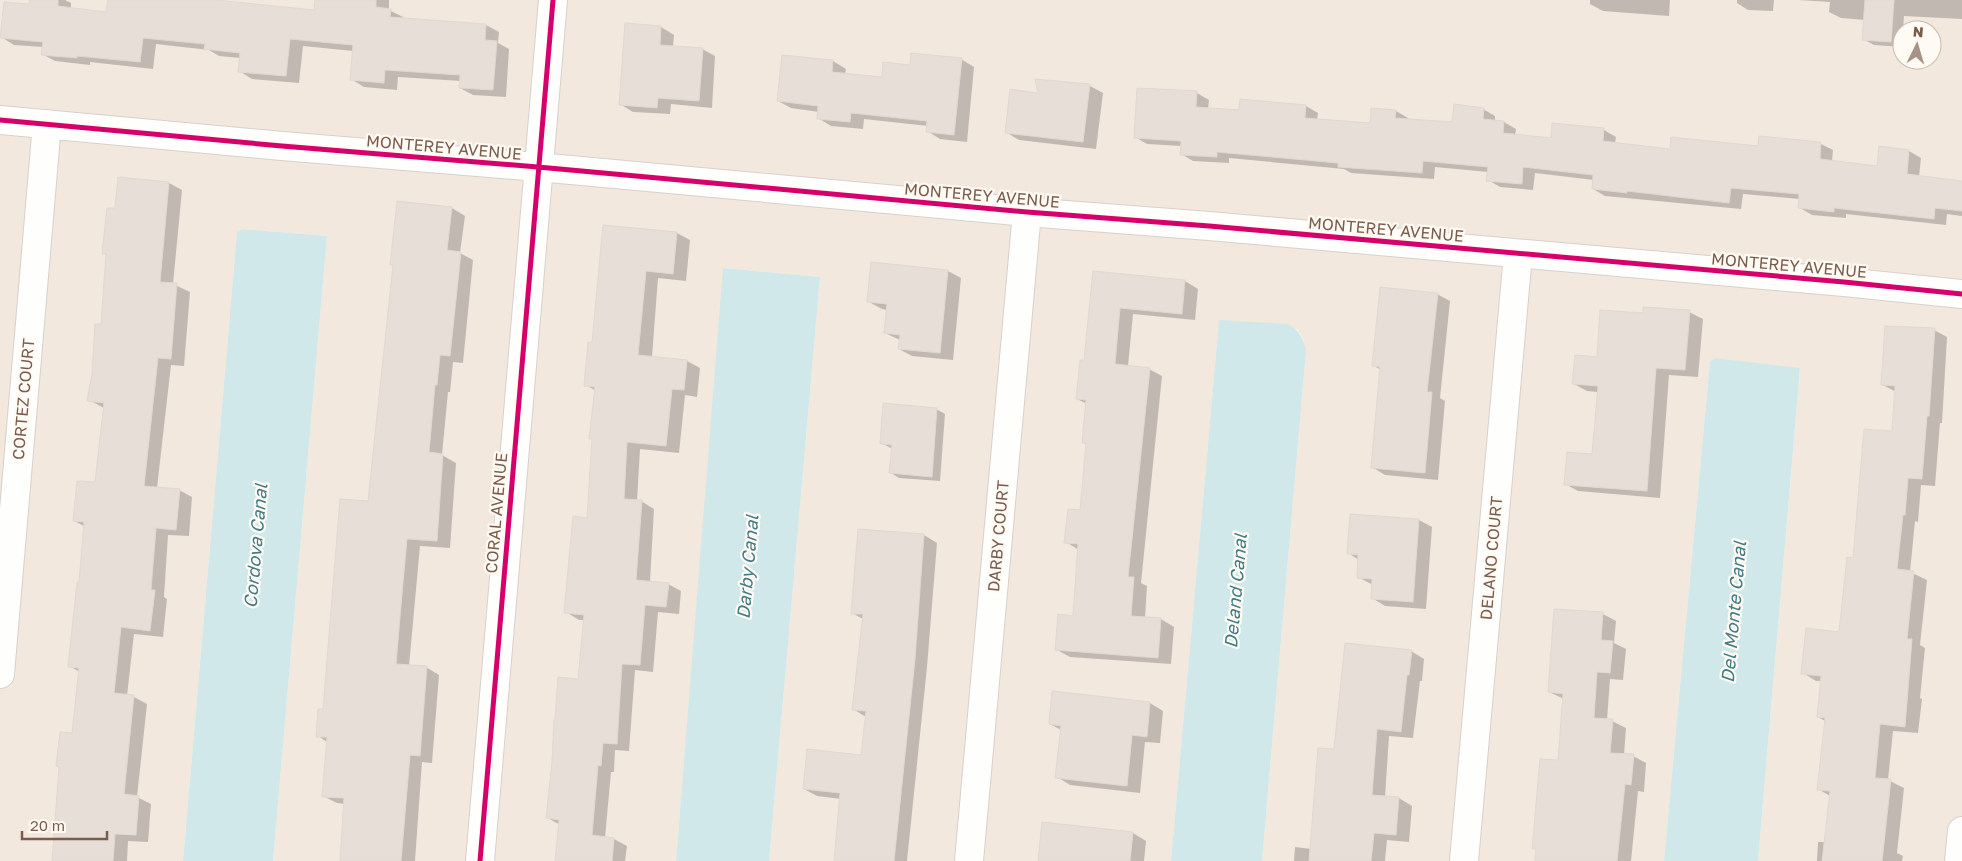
<svg xmlns="http://www.w3.org/2000/svg" width="1962" height="861" viewBox="0 0 1962 861" font-family="'Golos Text',sans-serif">
	<rect width="100%" height="100%" fill="#f9f5f0"/>
	<!-- residential -->
	<path fill="#f2e8de" fill-rule="evenodd" d="M0,0H1962V861H1758L1800,369L1715,358L1710,361L1664,861H1262L1306,350L1303,338L1297,329L1219,321L1171,861H769L820,277L724,268L676,861H273L327,236L242,229L237,232L183,861H0ZM1902,30H1932V60H1902Z"/>
	<!-- water -->
	<path fill="#d0e8ea" d="M242,229L327,236L273,861H183L237,232Z
		M723,268L820,277L769,861H676Z
		M1219,320L1287,324C1299,330 1303,337 1306,350L1262,861H1171Z
		M1715,358L1800,368L1758,861H1664L1710,361Z"/>
	<!-- shadow -->
	<path fill="#0003" d="M31,0H65L71,3V9L108,13L109,0H203L315,11L316,0H389V10L403,17V19L486,25L499,32L498,43L509,49L506,97L473,95L460,88L461,81L398,77L397,90L364,87L351,79L353,51L303,46L299,83L252,79L239,71L241,58L219,56L209,50L156,44L153,69L90,62V65L55,61L42,54L43,47L14,45L1,37L31,6Z
		M1590,0H1670L1669,16L1603,11L1590,4Z
		M1737,0H1774L1773,11L1748,10L1737,3Z
		M1798,0H1962V19L1904,16L1902,47L1874,45L1863,39L1865,20L1841,18L1829,12L1830,2Z
		M661,27L674,35L673,47L702,49L715,56L712,108L671,104L670,114L633,112L620,104Z
		M961,59L974,67L967,142L940,139L927,131L928,126L864,119L863,129L831,126L818,118L819,112L791,108L778,101L833,61L846,69L845,74L883,78L911,66Z
		M1090,86L1103,93L1096,149L1019,140L1006,132L1040,94Z
		M1138,89L1197,93L1209,100L1208,109L1240,111L1306,106L1318,113L1317,120L1371,124L1396,111L1408,118L1407,120L1453,123L1483,109L1495,116V121L1504,122L1516,129L1515,136L1552,139L1604,130L1616,137L1615,143L1671,150L1759,148L1760,137L1821,144L1833,150L1832,162L1878,167L1909,151L1921,158L1919,177L1962,182V216L1947,214L1946,225L1846,214V218L1812,215L1800,208V199L1743,194L1741,209L1605,196L1593,189L1594,180L1535,173L1533,190L1500,187L1488,180V172L1435,167L1434,179L1351,173L1344,169L1229,158V163L1193,161L1181,154L1182,146L1147,144L1135,137Z
		M119,178L169,183L182,190L173,284L190,292L184,366L171,365L157,488L179,490L192,497L189,536L168,535L164,597L167,599L163,637L134,634L127,696L134,697L147,704L137,797L151,804L148,842L128,841L127,861H53L73,734L80,672L69,666L80,583L85,527L75,521L96,483L104,408L89,400L102,326L107,255L104,253L116,210Z
		M452,208L465,216L460,253L473,260L463,363L453,362L450,392H448L442,455L456,463L450,548L420,546L409,666L426,667L439,675L432,763L422,762L415,861H341L345,804L337,803L323,796L327,742L318,736L369,502L394,266L391,264Z
		M604,226L677,233L690,240L686,281L658,278L652,357L687,361L700,368L697,397L685,395L679,453L640,449L637,501H641L654,509L650,582L668,584L681,591L679,614L658,612L653,672L635,670L629,751L615,750L614,772H611L605,838L614,839L627,846L625,861H556L560,825L548,818L579,680L584,620H579L566,612L588,519L596,391L586,385L593,343Z
		M948,271L961,278L953,360L912,356L899,349L900,340L885,333L887,310L882,309L869,302Z
		M1094,272L1185,281L1198,289L1195,320L1133,314L1128,366L1149,369L1162,376L1141,583L1147,586L1145,618L1161,619L1174,627L1171,664L1070,657L1057,650L1074,617L1079,550L1066,542L1081,512L1087,445L1083,442L1087,404L1077,399L1085,362Z
		M1437,294L1450,301L1440,398L1445,401L1438,480L1385,475L1372,467L1381,370L1374,366Z
		M1689,312L1703,319L1698,377L1669,375L1660,498L1578,491L1565,484L1593,455L1598,392L1587,391L1574,384L1598,358Z
		M1934,330L1947,337L1942,423H1940L1935,486L1921,485L1918,522L1915,521L1910,572L1927,580L1920,645L1925,648L1920,698L1922,699L1918,733L1893,731L1888,780L1904,788L1897,853L1903,856L1902,861H1817L1818,842H1826L1830,796L1818,789L1825,721L1818,717L1822,681H1816L1803,673L1840,633L1854,559L1893,433L1896,392L1883,385Z
		M936,409L945,414L940,481L899,478L891,473L893,449L881,443Z
		M1419,520L1432,527L1426,609L1385,606L1372,598L1373,585L1358,577L1359,560L1348,553Z
		M924,535L937,543L927,667L907,861H835L841,799L817,796L804,789L862,756L866,717L853,709L863,619L852,613Z
		M1603,614L1616,621L1614,643L1626,649L1623,680L1610,679L1607,720L1612,721L1626,728L1624,755L1633,756L1646,763L1644,792L1638,791L1631,861H1537L1538,851L1533,848L1559,761L1564,699L1549,692Z
		M1411,651L1424,659L1422,681H1420L1413,738L1389,736L1385,797L1399,798L1412,806L1409,842L1387,840L1385,861H1294L1295,847L1312,849L1335,750Z
		M1150,703L1163,711L1160,743L1145,742L1140,793L1070,785L1057,777L1061,730L1050,724Z
		M1043,824L1133,833L1146,841L1144,861H1042Z"/>
	<!-- building -->
	<path fill="#e6ded7" stroke="#e2d8d2" d="M30,0H58V6L106,12L108,0H216L314,10L315,0H376V7L391,9L390,17L486,24L485,40L497,41L493,90L459,88L460,75L385,70L384,83L350,80L353,45L290,39L286,76L238,72L240,53L204,49L205,44L143,38L140,62L77,56V58L41,55L43,42L0,38L4,2L29,4Z
		M1865,0H1894L1891,42L1862,40Z
		M625,23L661,26L660,45L703,48L699,101L658,98L657,108L619,105Z
		M911,53L962,58L954,135L926,132L927,121L851,113L850,122L817,119L818,106L777,101L782,55L833,60L832,72L882,77L883,62L910,65Z
		M1035,79L1090,84L1083,142L1005,133L1010,89L1038,93Z
		M1137,88L1197,91L1196,107L1239,110L1240,99L1306,105L1305,118L1370,123L1371,108L1396,110L1395,118L1452,122L1454,104L1484,108L1483,119L1504,121L1503,133L1551,138L1552,123L1604,128L1603,141L1670,149L1671,137L1758,146L1759,136L1821,142L1820,159L1877,166L1879,146L1909,150L1907,174L1962,181V211L1935,208L1934,219L1834,208V212L1798,208L1799,194L1731,188L1729,203L1627,191V193L1592,189L1593,175L1523,167L1522,184L1486,181L1488,167L1423,161L1422,173L1338,167V163L1217,152V157L1180,155L1181,141L1134,138Z
		M118,177L169,182L160,282L177,283L171,359L158,358L144,486L180,489L176,530L156,528L151,590H155L150,631L121,627L114,693L134,695L124,794L139,796L136,835L115,834L113,861H52L59,767L56,766L60,732L72,733L79,668L68,667L77,582H79L84,522L73,521L77,481L95,482L104,403L87,401L92,374L95,324H101L106,254H102L107,208H115Z
		M397,201L452,207L447,250L461,252L450,356L440,355L437,385H435L429,452L443,454L437,541L407,539L402,594L396,664L427,666L420,756L410,755L401,861H340L344,798L322,797L327,737H316L318,709H323L340,499L368,501L393,265H390Z
		M603,225L677,232L673,274L646,271L638,355L687,360L684,390L672,389L666,446L627,442L624,499L642,500L636,580L669,583L666,607L645,605L640,665L622,664L617,744L603,743L601,766L598,765L592,835L614,838L612,861H555L559,820L546,818L552,762L554,720H555L558,677L578,679L584,615L564,613L573,516L587,518L592,439H589L595,387L584,386L588,342H592Z
		M871,262L948,270L940,353L898,349L900,335L884,333L887,304L867,302Z
		M1093,271L1185,280L1182,314L1120,308L1115,364L1150,368L1128,577H1134L1131,616L1161,618L1158,658L1055,650L1058,614L1073,616L1078,544L1064,543L1068,509L1080,510L1086,443H1082L1086,400L1076,399L1080,360H1084Z
		M1380,287L1438,293L1427,392H1432L1425,473L1371,468L1380,367L1372,366Z
		M1643,307L1690,310L1685,370L1656,368L1647,491L1564,485L1567,452L1592,454L1598,386L1572,384L1575,355L1597,357L1600,310L1643,313Z
		M1885,326L1935,328L1929,416H1927L1922,479L1908,478L1905,515H1903L1897,569L1914,571L1907,639H1912L1905,727L1880,724L1875,778L1891,779L1882,861H1822L1830,791L1817,790L1825,718L1817,717L1821,676L1801,674L1806,628L1839,632L1847,557L1853,558L1864,429L1892,431L1895,386L1881,385Z
		M883,403L937,408L932,477L889,473L892,445L880,444Z
		M1350,514L1419,519L1413,602L1371,599L1372,579L1357,578L1358,555L1347,554Z
		M858,529L924,534L915,659L894,861H834L840,793L803,789L807,749L861,755L866,711L852,710L863,614H851Z
		M1554,609L1603,612L1601,640L1613,641L1610,673L1597,672L1594,718L1613,719L1610,753L1634,754L1631,785L1625,784L1617,861H1535L1536,849H1532L1540,759L1558,760L1563,694L1548,692Z
		M1345,643L1412,650L1409,675H1407L1401,732L1377,729L1372,795L1399,797L1396,835L1374,833L1371,861H1309L1318,748L1334,749Z
		M1052,691L1150,702L1147,737L1132,735L1127,786L1055,778L1061,726L1049,724Z
		M1042,822L1133,832L1130,861H1038Z"/>
	<g fill="none" stroke-linecap="round" stroke-linejoin="round">
		<!-- minor casing -->
		<g stroke="#d7d1cb" stroke-width="30">
			<path id="minor" d="M0,120L282,146L538,167L1027,212L1209,226L1844,282L1962,294
				M0,674L47,124
				M480,861L553,0
				M969,861L1027,212
				M1464,861L1518,254
				M1959,861L1962,831"/>
		</g>
		<!-- minor -->
		<use href="#minor" stroke="#fefefd" stroke-width="28"/>
		<!-- cycleway casing -->
		<g stroke="#fffaf3" stroke-width="8">
			<path id="cycleway" d="M0,120L282,146L538,167L1027,212L1209,226L1844,282L1962,294
				M480,861L553,0"/>
		</g>
		<!-- cycleway -->
		<use href="#cycleway" stroke="#d6006c" stroke-width="5"/>
	</g>
	<g text-anchor="middle" stroke-width="4.5" stroke-linejoin="round" paint-order="stroke">
		<!-- street labels -->
		<g font-size="16" fill="#7a5c4d" stroke="#fffaf3">
			<text transform="translate(444 147) rotate(5)" y="6">MONTEREY AVENUE</text>
			<text transform="translate(982 195) rotate(5)" y="6">MONTEREY AVENUE</text>
			<text transform="translate(1386 229) rotate(5)" y="6">MONTEREY AVENUE</text>
			<text transform="translate(1789 265) rotate(5)" y="6">MONTEREY AVENUE</text>
			<text transform="translate(23 399) rotate(-85)" y="6">CORTEZ COURT</text>
			<text transform="translate(496 513) rotate(-85)" y="6">CORAL AVENUE</text>
			<text transform="translate(998 536) rotate(-85)" y="6">DARBY COURT</text>
			<text transform="translate(1491 558) rotate(-85)" y="6">DELANO COURT</text>
		</g>
		<!-- water labels -->
		<g font-size="18" font-style="italic" fill="#437c86" stroke="#fffaf3">
			<text transform="translate(256 546) rotate(-85)" y="6">Cordova Canal</text>
			<text transform="translate(748 567) rotate(-85)" y="6">Darby Canal</text>
			<text transform="translate(1236 591) rotate(-85)" y="6">Deland Canal</text>
			<text transform="translate(1734 612) rotate(-85)" y="6">Del Monte Canal</text>
		</g>
	</g>
	<!-- north arrow -->
	<g transform="translate(1917 45) rotate(5)"><circle r="24" fill="#fffaf3" stroke="#cabbb1"/>
	<path d="M0-4L9 19L0 12L-9 19Z" fill="#a69286"/>
	<text y="-8" font-size="14" font-weight="bold" text-anchor="middle" fill="#7a5c4d">N</text>
	</g>
	<!-- scale -->
	<path d="M22 831v8h85v-8" fill="none" stroke="#7a5c4d" stroke-width="2.5"/>
	<text x="30" y="831" font-size="15" fill="#7a5c4d" stroke="#fffaf3" stroke-width="4" paint-order="stroke">20 m</text>
</svg>
